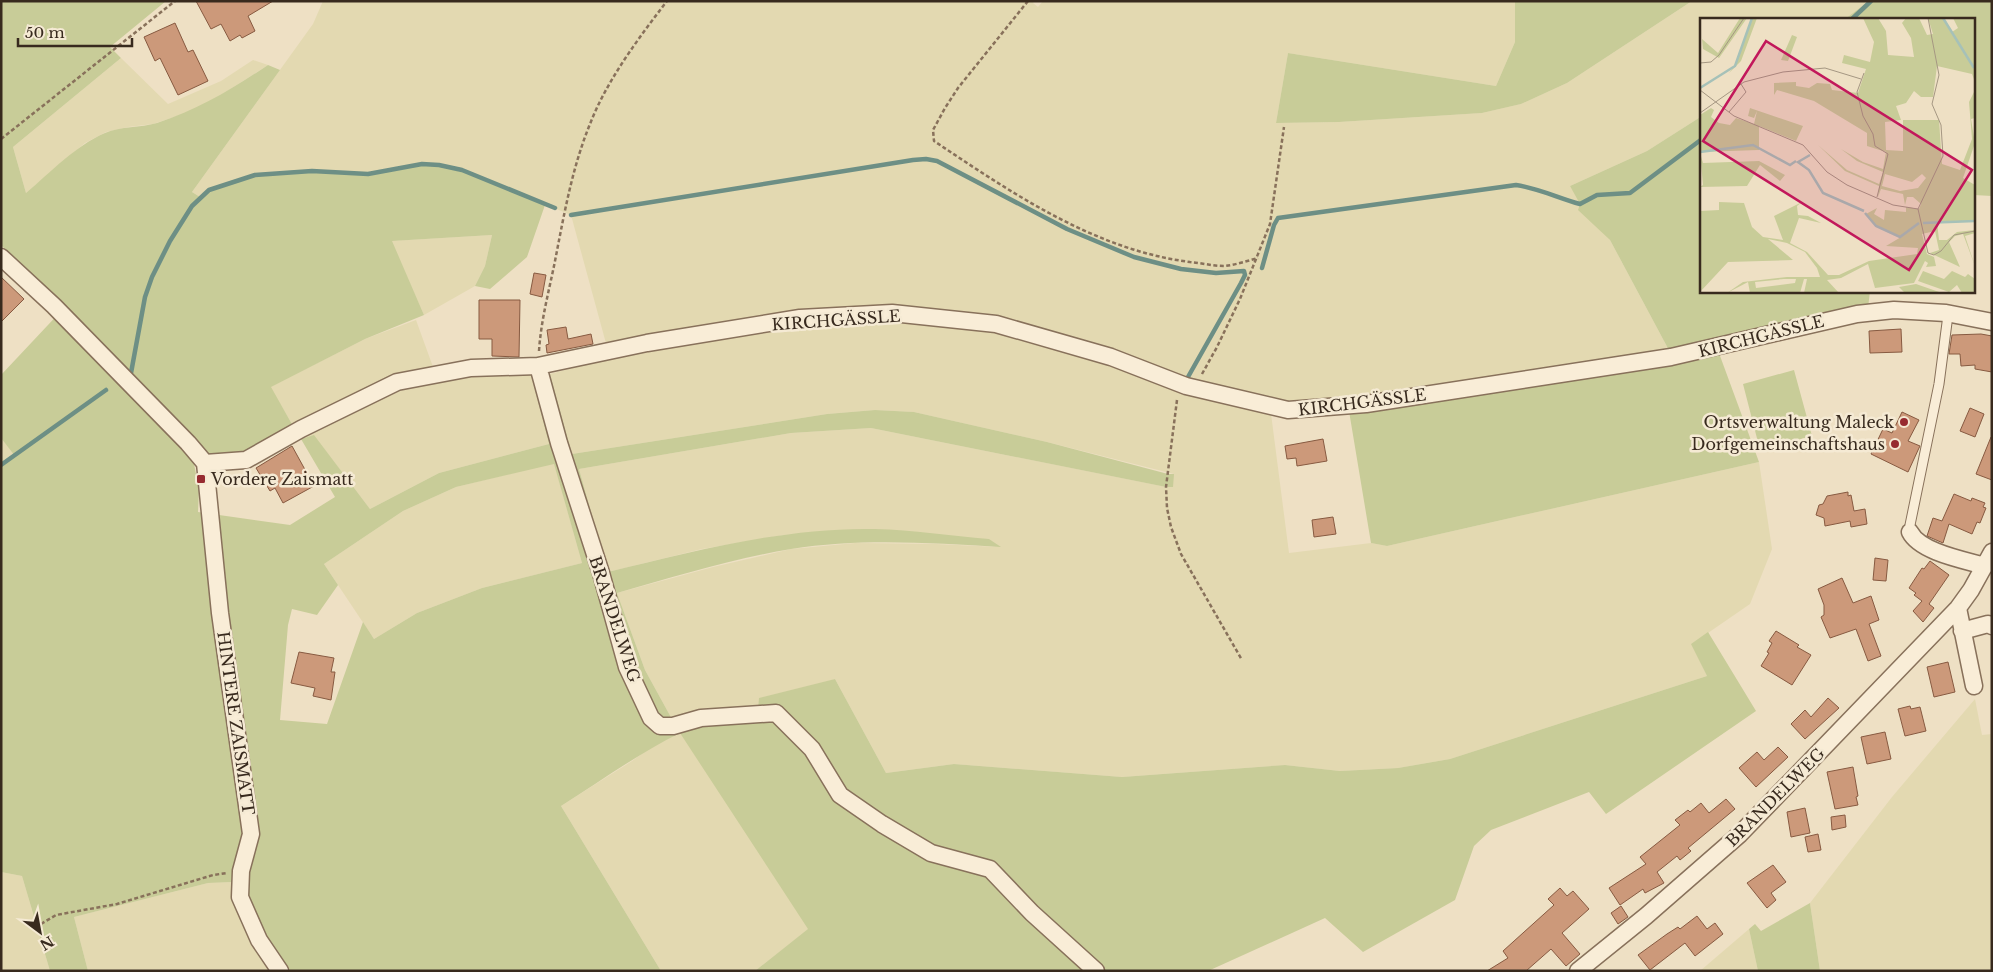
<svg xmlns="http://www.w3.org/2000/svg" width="1993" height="972" viewBox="0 0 1993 972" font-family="'Libre Baskerville',serif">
	<rect width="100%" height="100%" fill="#eee0c4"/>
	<!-- farmland -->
	<path fill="#e3d9b1" d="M323,1H1034L1033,3L1038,7L1043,1H1515V42L1496,86L1288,53L1276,123L1339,122L1482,113L1521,104L1567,83L1692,1H1869L1845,19H1702V116L1647,151L1570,186L1599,228L1610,240L1671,354L1365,401L1270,406L1289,553L1371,543L1387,546L1759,462L1772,549L1750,604L1692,644L1707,676L1450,759L1398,768L1340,771L1285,765L1122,777L954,764L886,773L835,679L758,710L673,721L645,670L617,593L713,567L791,549L855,543L936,544L999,547L875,529L838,531L784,535L702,549L608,572L579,469L791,433L871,428L1166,487L1174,474L1047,442L914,412L875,410L827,414L572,454L550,374L610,358L571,215L462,170L439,165L422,164L368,174L312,171L255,175L209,190L200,197L192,192L313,24Z
		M121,58L168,104L221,81L253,60L268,65L213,100L186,113L153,124L128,127L106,132L85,143L26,193L13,147Z
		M492,235L485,266L475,286L424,315L391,241Z
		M416,320L437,378L531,374L549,444L439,473L370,509L314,436L301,439L270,387L365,339Z
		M1,438L16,456L1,465Z
		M554,463L582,563L482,588L417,613L374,639L324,564L403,511L456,487Z
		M1975,699L1982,735L1992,734V971H1820L1810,903L1892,797Z
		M680,732L809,929L755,971H661L561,806L632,761L650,748Z
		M1,872L22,876L50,971H1Z
		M234,882L274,971H88L74,917L208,883Z
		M1749,929L1758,971H1700Z"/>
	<!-- green -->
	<path fill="#c8cc98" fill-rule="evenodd" d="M1,1H166L110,47L121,58L13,147L26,193C51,172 75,146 105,133C121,126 140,128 157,123C200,109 230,90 268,65L280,70L192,192L200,197C232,171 296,169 336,171C346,172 356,175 366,174C391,172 416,160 442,165C477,173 511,191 545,205L527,257L490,289L475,286L485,266L492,235L392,241L424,315L365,339L271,387L293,426L243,452L194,464L199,489L198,512L290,525L335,497L301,439L314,435L370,509L439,473L549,444L531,374H550L572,454L827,414L875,410L914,412L1047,442L1168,474H1174L1173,487H1166L871,428L791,433L579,469L608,572C694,551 786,527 875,529C913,530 951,536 989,539L1001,547C932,543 860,538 791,549C732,559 674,577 617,593L645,670L673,721L758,710L759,698L835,679L886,773L954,764L1122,777L1285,765L1340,771L1398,768L1450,759L1707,676L1691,644L1708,632L1756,711L1606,814L1589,792L1491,830L1474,846L1455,900L1363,952L1325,918L1208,971H755L808,929L680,733C639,753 601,781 561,806L661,971H274L233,882L208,883L74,917L88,971H50L22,876L1,872V465L15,456L1,438V375L63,309L1,245ZM554,464L582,563L482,588L417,613L374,639L363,622L327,724L280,720L288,625L292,609L317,615L338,585L324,564L403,511L456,487Z
		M1515,1H1692L1567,83L1521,104L1482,113L1339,122L1276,123L1288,53L1496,86L1515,42Z
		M1869,1H1992V196L1974,195V19H1845Z
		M1702,116V291H1870L1868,308L1716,345L1759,462L1387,546L1371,543L1348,405L1671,354L1610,240L1578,210L1580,204L1570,186L1647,151Z
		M1794,370L1812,436L1760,450L1743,384Z
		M1810,903L1820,971H1758L1749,929L1755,924L1761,931Z"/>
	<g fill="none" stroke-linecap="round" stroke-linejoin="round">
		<!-- stream -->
		<path stroke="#6d8f85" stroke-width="4.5" d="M1852,19L1871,1
			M571,215L913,160L926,159L937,161L1067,229L1134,257L1181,269L1216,273L1244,271L1245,275L1241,283L1188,377
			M1262,268L1274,225L1278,218L1516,185C1538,188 1558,198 1580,204L1597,195L1630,193L1702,139
			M131,373L145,297L152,277L170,241L192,206L209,190L255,175L312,171L368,174L422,164L439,165L462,170L555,208
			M1,465L106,390"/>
	</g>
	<!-- building -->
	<path fill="#cc997a" stroke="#875a41" d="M196,1H273L248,16L255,31L242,38L240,35L230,41L221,24L211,29Z
		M175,23L188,52L193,50L208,81L178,95L160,58L155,61L144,37Z
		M534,273L546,275L542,297L530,294Z
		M1,277L24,299L1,322Z
		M479,300H520L519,357L492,356V339H479Z
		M566,327L568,339L591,334L593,344L547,353L546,345L549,344L547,330Z
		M1901,329L1902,352L1870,353L1869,331Z
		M1981,334L1992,336V372L1975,369V365L1961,366L1960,354H1949L1952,335Z
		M1970,408L1984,414L1975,437L1960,431Z
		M1902,412L1919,420L1908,441L1920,446L1919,448L1908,472L1871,454L1883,429L1892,433Z
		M1991,437H1992V480L1976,474Z
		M1323,439L1327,461L1297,466L1296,458L1287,459L1285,446Z
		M292,446L314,486L283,503L275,488L270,491L256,468Z
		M1848,492V496L1851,495L1854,511L1865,509L1867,524L1851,527L1850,521L1825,526L1824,518L1816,515L1819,505L1823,504L1827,496Z
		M1954,494L1971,501L1972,498L1985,503L1983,507L1986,508L1980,523L1977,522L1972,534L1949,524L1943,543L1927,536L1933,518L1942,521Z
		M1333,517L1336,534L1314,537L1312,520Z
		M1875,558L1888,560L1886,581L1873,580Z
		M1930,561L1949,575L1929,604L1934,608L1923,622L1913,611L1922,601L1914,595L1916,593L1909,588L1922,568L1924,569Z
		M1842,578L1853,603L1871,596L1879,620L1869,624L1881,656L1868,661L1856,629L1830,638L1821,617L1824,615V605L1818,589Z
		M1776,631L1799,645L1797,647L1811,655L1792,685L1761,666L1769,653L1767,652L1772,643L1769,641Z
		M299,652L334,658L331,672H335L331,700L313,696L315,688L291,683Z
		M1948,662L1955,692L1934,697L1927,667Z
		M1828,698L1839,708L1805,739L1791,724L1805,710L1811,717Z
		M1910,706L1911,709L1920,707L1926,731L1905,736L1898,709Z
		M1885,732L1891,759L1867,764L1861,737Z
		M1778,747L1788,757L1756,787L1739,768L1757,752L1764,760Z
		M1853,767L1858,796L1856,797L1858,805L1835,809L1827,772Z
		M1726,799L1735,809L1688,848L1691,851L1680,860L1677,856L1657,872L1664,883L1645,893L1643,889L1620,905L1609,888L1646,864L1640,857L1680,825L1675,820L1688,810L1690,812L1701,803L1709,813Z
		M1805,808L1810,833L1791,837L1787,812Z
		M1845,815L1846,827L1832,830L1831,817Z
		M1818,834L1821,850L1808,852L1805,837Z
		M1773,865L1786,882L1771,893L1776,900L1767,908L1747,883Z
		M1560,888L1567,896L1573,891L1589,909L1562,933L1580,954L1566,966L1551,949L1526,971H1487L1508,958L1503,951L1554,905L1548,899Z
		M1621,906L1628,917L1618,924L1611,913Z
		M1697,916L1707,929L1715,923L1723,934L1695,956L1685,943L1650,970L1638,955L1667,934L1678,927L1680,929Z"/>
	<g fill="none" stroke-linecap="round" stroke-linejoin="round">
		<!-- lane casing -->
		<g stroke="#88715b" stroke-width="11">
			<path id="lane" d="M1910,532V525L1939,384L1948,315"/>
		</g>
		<!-- street casing -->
		<g stroke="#88715b" stroke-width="19">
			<path id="street" d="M1,257L54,306L188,443L205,463
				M538,366L559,443L601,573L627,667L651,718L660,726H673L701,718L776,713L812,749L840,795L882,824L931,853L990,869L1032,913L1096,971
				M205,463L246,460L301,429L397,382L471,368L538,366L647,343L800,318L892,313L996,324L1111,357L1186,386L1288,410L1366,404L1671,357L1857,314L1894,310L1946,313L1992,322
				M205,463L220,613L251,834L241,871L240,897L259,940L280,971
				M1910,532C1920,552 1964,560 1985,566
				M1958,608L1974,686
				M1962,631L1988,624L1992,626
				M1578,971L1646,916L1740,834L1958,608L1971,590L1992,552"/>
		</g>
		<!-- path -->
		<path stroke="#88715b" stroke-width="2.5" stroke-dasharray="4 2.5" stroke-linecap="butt" d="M1028,1L958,88L945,108L933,130L934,141C1012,193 1095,250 1190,262C1201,263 1213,266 1224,266C1235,265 1247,261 1258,258
			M1,139L175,1
			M539,351C541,320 549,291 555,261C564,215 572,168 590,124C607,80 638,39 667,1
			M1202,374L1217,347L1240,299L1270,224L1284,127
			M1177,400L1166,487L1167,508L1171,527L1181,554L1242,660
			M41,924L56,915L117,904L213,875L227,873"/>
		<!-- lane -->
		<use href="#lane" stroke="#f9edd7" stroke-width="9"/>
		<!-- street -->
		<use href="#street" stroke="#f9edd7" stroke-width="16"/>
	</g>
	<!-- markers -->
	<g fill="#972b30" stroke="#f5ead4" stroke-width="2">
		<circle cx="1904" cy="422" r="5"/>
		<circle cx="1895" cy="444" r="5"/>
		<rect x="196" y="474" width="10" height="10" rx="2.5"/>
	</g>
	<g text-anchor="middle" stroke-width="5" stroke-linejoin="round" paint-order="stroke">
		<!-- street labels -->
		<g font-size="16" fill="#382a1e" stroke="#f5ead4">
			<text transform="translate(836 320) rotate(-4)" y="6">KIRCHGÄSSLE</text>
			<text transform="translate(1761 336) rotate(-14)" y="6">KIRCHGÄSSLE</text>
			<text transform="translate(1362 402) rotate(-7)" y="6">KIRCHGÄSSLE</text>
			<text transform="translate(615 619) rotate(72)" y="6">BRANDELWEG</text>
			<text transform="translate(236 723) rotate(82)" y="6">HINTERE ZAISMATT</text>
			<text transform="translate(1775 797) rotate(-45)" y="6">BRANDELWEG</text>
		</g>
		<!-- poi labels -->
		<g font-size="16" fill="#382a1e" stroke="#f5ead4" text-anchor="end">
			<text x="1894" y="428">Ortsverwaltung Maleck</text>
			<text x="1885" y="450">Dorfgemeinschaftshaus</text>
			<text x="211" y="485" text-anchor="start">Vordere Zaismatt</text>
		</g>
	</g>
	<!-- overview -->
	<g transform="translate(1700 18)">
		<rect width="275" height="275" fill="#eee0c4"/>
		<path d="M40,0H47L19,40L3,31L2,21L18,35ZM52,0H57L41,43L29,55L35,47ZM163,0H178L186,13L188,37L214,39L211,20L202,5L206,0H219L227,17L233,16L228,0H244L252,14L258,10L253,0H275V64L272,56L237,48L233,79H221L214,73L206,85L196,88L201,102L185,104L186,132L203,133V102H239L242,146L260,152L272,121L269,84L275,72V100L271,101L275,125L263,160L275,167V203L237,204L239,222H247L257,214L275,212V215L265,218L275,248L263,216L255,218L249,224L260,249L230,235L239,232L235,213L222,216L227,236L234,239L236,248L226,249L228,245L225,243L214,265L175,270L168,246L141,260L127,262L139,275H104L107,261H104L100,275H50L48,264L27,275L43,264L87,259H120L117,250L105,234L87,225L68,221L93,242L28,244L0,274V193L19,192V184L44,185L52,209L63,219L83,222L74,198L102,184L97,188L98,197L108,198L121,205L99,200L90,225L107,234L128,257H139L169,243L217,236L218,230L186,228L201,219L176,208L166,196L177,190L174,196L184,202L185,192L206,194V189L219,191L221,186L213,179H207L205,187L203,176L181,171L178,179L179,168L145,153L118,127L147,152L179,166L183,154L157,143L141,131L163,144L183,151L186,134L167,128V115L114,83L77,72L74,77V65L96,64V68L109,70L117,65L130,66L132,72L158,75L166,51L142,45L144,37L170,44L174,24ZM185,156L212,164L222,156L226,160L218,170L200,173L182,168ZM84,261H96L95,265L56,270L55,264ZM92,17L97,19L88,43L81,42ZM11,90L14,92L11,99L19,105L30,107L36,100L54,106L57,93L54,100L48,98L50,90L103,108L96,123L59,108V132L0,134V97ZM0,135L3,145L59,143L85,157L80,163L60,147L47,168L0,169L3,167ZM223,253L244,261L252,253L265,259L268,256L275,261V275H262L257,267L249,274L218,263ZM216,266L242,275H205L199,269Z" fill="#c8cc98" fill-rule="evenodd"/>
		<path fill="none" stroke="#a6c1b8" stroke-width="2.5" d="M243,0L274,50M0,70L35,48L52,0M0,134L53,127L90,147L96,143M110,137L98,144L109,152L123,175L164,193M165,195L176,208L200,219L219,205M223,205L275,203"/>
		<path fill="none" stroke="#a59782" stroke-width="1" d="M0,45L11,44L19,37L44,0M164,55L157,74L163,98L173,116L175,128L188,136L177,179M0,72L34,98L103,127L127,154L147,167L193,187L218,191M29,94L46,74L41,66M0,95L44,64L83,54L125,50L161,61M218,191L243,138L241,107L232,86L239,57L228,0M218,191L228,235L234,237L241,233L254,217L275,213"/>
		<path fill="#c2185b" fill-opacity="0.15" stroke="#c2185b" stroke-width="2.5" d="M66,23L272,152L209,252L3,123Z"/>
		<rect width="275" height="275" fill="none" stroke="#382a1e" stroke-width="2.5"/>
	</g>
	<!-- border -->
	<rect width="1993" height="972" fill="none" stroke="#382a1e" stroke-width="5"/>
	<!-- north arrow -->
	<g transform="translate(40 932) rotate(148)" stroke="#f5ead4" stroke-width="4" paint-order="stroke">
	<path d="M0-4L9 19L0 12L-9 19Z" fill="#382a1e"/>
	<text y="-8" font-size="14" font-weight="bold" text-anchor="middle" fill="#382a1e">N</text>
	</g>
	<!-- scale -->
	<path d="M18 38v8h114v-8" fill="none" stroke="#382a1e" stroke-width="2.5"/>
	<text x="25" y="38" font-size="15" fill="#382a1e" stroke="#f5ead4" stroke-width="4" paint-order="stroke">50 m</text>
</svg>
